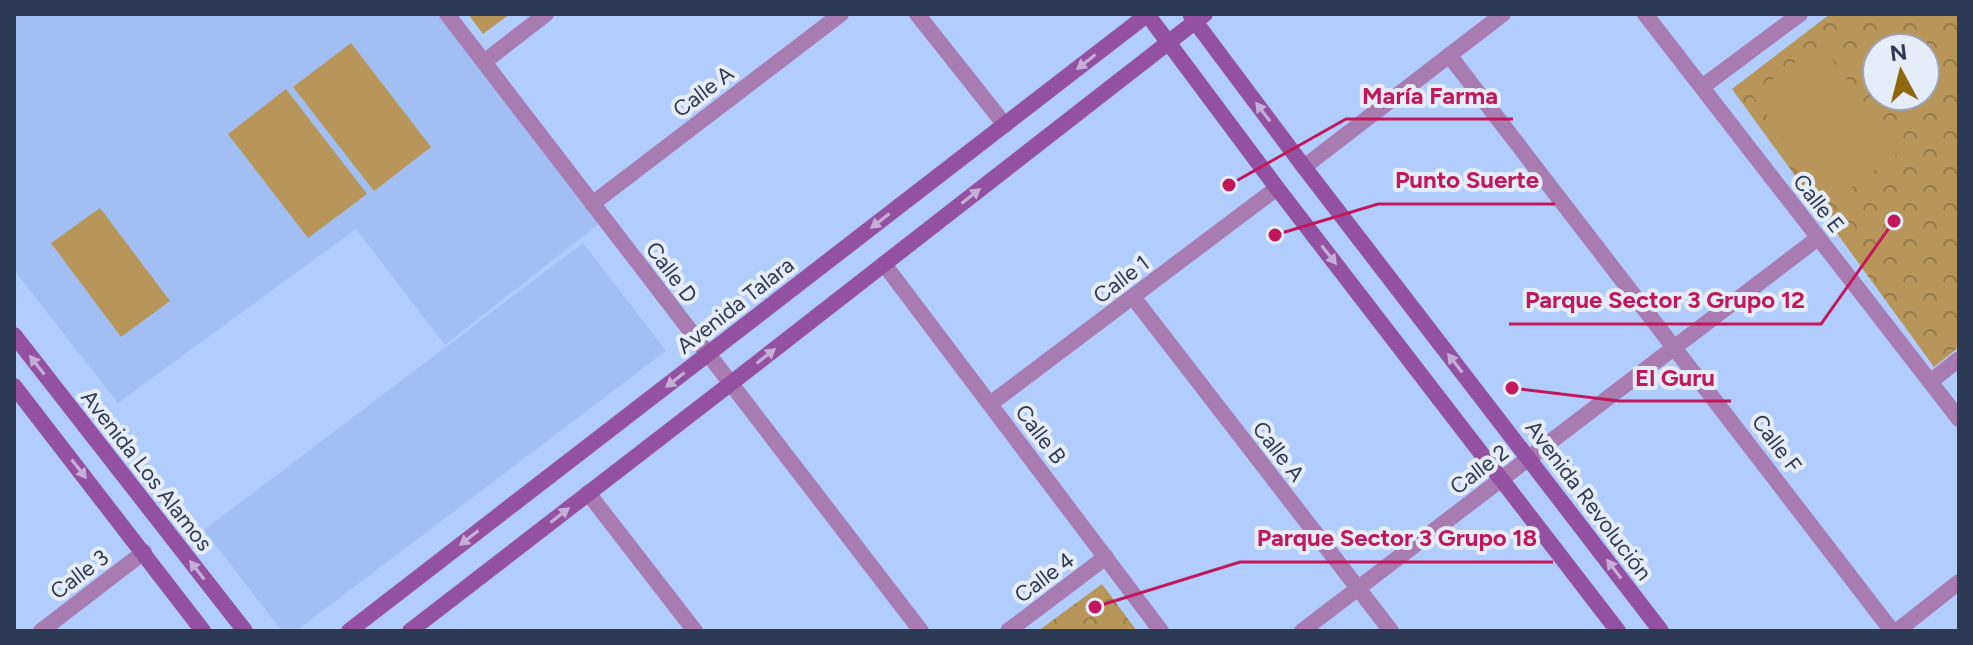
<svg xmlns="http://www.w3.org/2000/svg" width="1973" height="645" viewBox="0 0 1973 645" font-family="Figtree,sans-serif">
	<defs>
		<pattern id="park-crowns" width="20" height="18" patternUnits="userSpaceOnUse" patternTransform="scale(2)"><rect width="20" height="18" fill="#b89659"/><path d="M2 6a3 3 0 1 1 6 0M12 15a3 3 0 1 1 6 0" fill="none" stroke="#967b4c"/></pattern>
	</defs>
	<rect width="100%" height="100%" fill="#b1cdfe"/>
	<!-- built -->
	<path fill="#a1bff3" d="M14,14H437L600,223L445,345L356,229L118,403L14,270Z
		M583,243L666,351L296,631H282L204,530Z"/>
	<!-- park -->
	<path fill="url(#park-crowns)" fill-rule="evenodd" d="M468,14H510L483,34Z
		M1830,14H1959V347L1934,367L1732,89ZM1877,48H1925V96H1877Z
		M1102,584L1137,631H1038Z"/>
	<!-- pitch -->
	<path fill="#b89659" d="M351,43L431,147L374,191L293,87Z
		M1820,44L1901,150L1832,202L1752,95Z
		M286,89L367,194L308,238L228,134Z
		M100,208L170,301L121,337L51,243Z"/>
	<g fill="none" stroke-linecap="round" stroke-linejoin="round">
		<!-- street -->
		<path stroke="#a87bb1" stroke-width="16" d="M447,14L921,631
			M917,14L1005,125
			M1645,14L1959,419
			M1449,55L1892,631
			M484,62L546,14
			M1702,87L1800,14
			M1304,167L1503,14
			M592,204L841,14
			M884,264L1161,631
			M1133,297L1391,631
			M1930,382L1959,359
			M990,404L1277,188
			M588,493L695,631
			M41,631L144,552
			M1008,631L1106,557
			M1302,631L1818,238
			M1897,631L1959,582"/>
		<!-- secondary -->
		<path stroke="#9451a1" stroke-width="16" d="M1147,14L1277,188L1618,631
			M1191,16L1304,167L1661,631
			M14,335L245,631
			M14,386L203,631
			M349,631L1148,14
			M410,631L730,384L1205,14"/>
	</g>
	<!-- one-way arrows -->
	<defs><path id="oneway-solid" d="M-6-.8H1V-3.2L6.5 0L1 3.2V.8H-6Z" transform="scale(2)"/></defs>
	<g fill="#c5afd6">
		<use href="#oneway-solid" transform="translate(1086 62) rotate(142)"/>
		<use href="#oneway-solid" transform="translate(1263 112) rotate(-127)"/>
		<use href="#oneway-solid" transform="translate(971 196) rotate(-38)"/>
		<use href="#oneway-solid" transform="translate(880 221) rotate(142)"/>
		<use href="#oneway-solid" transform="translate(1329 255) rotate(52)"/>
		<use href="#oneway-solid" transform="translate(766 356) rotate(-38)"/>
		<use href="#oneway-solid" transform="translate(1455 363) rotate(-128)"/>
		<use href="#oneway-solid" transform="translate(37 365) rotate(-128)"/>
		<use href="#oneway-solid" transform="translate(675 380) rotate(142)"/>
		<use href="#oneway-solid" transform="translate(79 469) rotate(52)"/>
		<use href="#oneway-solid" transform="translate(560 515) rotate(-38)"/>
		<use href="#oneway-solid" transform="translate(469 538) rotate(142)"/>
		<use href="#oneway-solid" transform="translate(1614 569) rotate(-127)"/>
		<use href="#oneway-solid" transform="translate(197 570) rotate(-128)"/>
	</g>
	<g text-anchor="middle" stroke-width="8" stroke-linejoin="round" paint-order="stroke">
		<!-- street labels -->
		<g font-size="22" fill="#2c3a53" stroke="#e6edfa">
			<text transform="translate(703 91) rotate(-37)" y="8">Calle A</text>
			<text transform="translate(1819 203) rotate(52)" y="8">Calle E</text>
			<text transform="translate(672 272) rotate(53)" y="8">Calle D</text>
			<text transform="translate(1121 279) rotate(-37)" y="8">Calle 1</text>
			<text transform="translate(735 305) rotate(-38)" y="8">Avenida Talara</text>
			<text transform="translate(1041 434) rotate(53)" y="8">Calle B</text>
			<text transform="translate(1777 443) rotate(53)" y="8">Calle F</text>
			<text transform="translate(1279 451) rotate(52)" y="8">Calle A</text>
			<text transform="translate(1479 469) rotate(-37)" y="8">Calle 2</text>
			<text transform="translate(147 470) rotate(52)" y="8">Avenida Los Alamos</text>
			<text transform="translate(1589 500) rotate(53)" y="8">Avenida Revolución</text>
			<text transform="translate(79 574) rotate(-37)" y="8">Calle 3</text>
			<text transform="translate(1044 577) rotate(-37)" y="8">Calle 4</text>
		</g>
	</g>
	<!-- callouts -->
	<path fill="none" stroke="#c2185b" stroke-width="3" d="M1229 185L1346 119H1513M1275 235L1378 204H1555M1894 221L1821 324H1509M1512 388L1619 401H1731M1095 607L1240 562H1553"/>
	<g fill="#c2185b" stroke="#e6edfa" stroke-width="3">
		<circle cx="1229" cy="185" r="8"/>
		<circle cx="1275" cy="235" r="8"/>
		<circle cx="1894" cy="221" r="8"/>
		<circle cx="1512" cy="388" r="8"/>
		<circle cx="1095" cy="607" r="8"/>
	</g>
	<g font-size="24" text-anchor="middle" font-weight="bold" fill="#c2185b" stroke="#e6edfa" stroke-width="8" stroke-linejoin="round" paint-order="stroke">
		<text x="1430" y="104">María Farma</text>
		<text x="1467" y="188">Punto Suerte</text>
		<text x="1665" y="308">Parque Sector 3 Grupo 12</text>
		<text x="1675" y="386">El Guru</text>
		<text x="1397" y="546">Parque Sector 3 Grupo 18</text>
	</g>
	<!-- border -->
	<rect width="1973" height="645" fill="none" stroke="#2c3a53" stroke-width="32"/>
	<!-- north arrow -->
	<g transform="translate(1901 72) rotate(353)"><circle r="38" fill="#e6edfa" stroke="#9ca5b7" stroke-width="2"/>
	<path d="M0-6L14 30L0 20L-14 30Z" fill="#8f680e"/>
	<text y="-12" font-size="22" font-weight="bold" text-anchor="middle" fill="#2c3a53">N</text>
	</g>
</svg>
